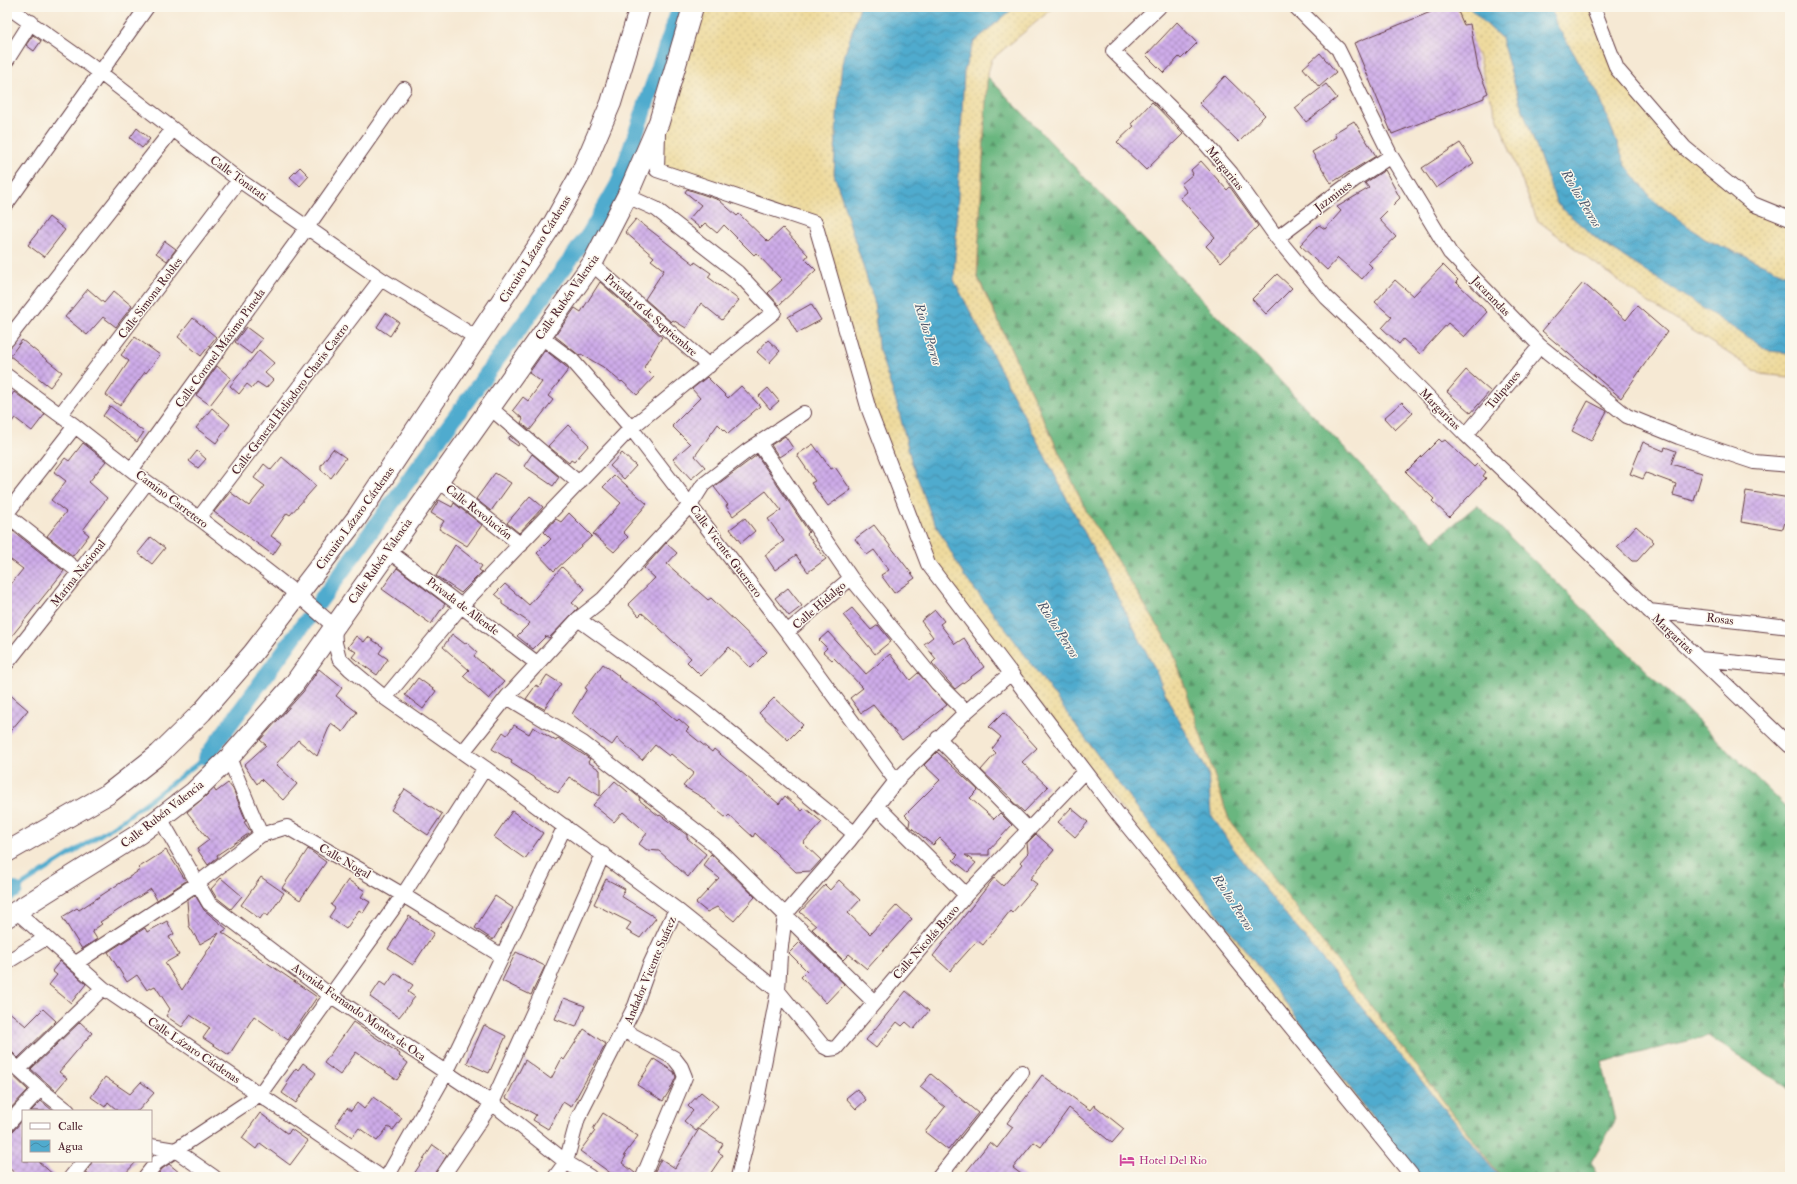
<svg xmlns="http://www.w3.org/2000/svg" width="1797" height="1184" viewBox="0 0 1797 1184" font-family="'IM FELL Double Pica',serif">
	<defs>
		<pattern id="forest-firs" width="22" height="20" patternUnits="userSpaceOnUse"><rect width="22" height="20" fill="#69b67f"/><path d="M5 1l3.5 6h-7zM16 11l3.5 6h-7z" fill="#589368"/></pattern>
		<pattern id="sand-dots" width="8" height="8" patternUnits="userSpaceOnUse"><rect width="8" height="8" fill="#eeda9e"/><path d="M2 2h.1M6 6h.1" fill="none" stroke="#cebb88" stroke-width="1.8" stroke-linecap="round"/></pattern>
		<pattern id="water-waves" width="16" height="10" patternUnits="userSpaceOnUse"><rect width="16" height="10" fill="#50abce"/><path d="M0 5q4-4 8 0t8 0" fill="none" stroke="#448ba7"/></pattern>
		<pattern id="building-cross-hatch" width="8" height="8" patternUnits="userSpaceOnUse"><rect width="8" height="8" fill="#ceace9"/><path d="M0 0l8 8M0 8l8-8" fill="none" stroke="#a98bbd"/></pattern>
	</defs>
	<rect width="100%" height="100%" fill="#fbf7ec"/>
	<filter id="ink" filterUnits="userSpaceOnUse"><feTurbulence type="fractalNoise" baseFrequency=".025" numOctaves="2"/><feDisplacementMap in="SourceGraphic" scale="8" xChannelSelector="R" yChannelSelector="G"/><feConvolveMatrix kernelMatrix="1 2 1 2 8 2 1 2 1" color-interpolation-filters="sRGB"/></filter>
	<filter id="wash" filterUnits="userSpaceOnUse"><feTurbulence type="fractalNoise" baseFrequency=".012" numOctaves="4" result="noise"/><feDisplacementMap in="SourceGraphic" scale="16" xChannelSelector="R" yChannelSelector="G"/><feGaussianBlur stdDeviation="0.9" result="paint"/><feColorMatrix in="noise" values="0 0 0 0 0 0 0 0 0 0 0 0 0 0 0 0 0 1.4 0 .05"/><feComposite in="paint" operator="in"/></filter>
	<g filter="url(#wash)">
		<rect width="100%" height="100%" fill="#f6e9d4"/>
		<!-- forest -->
		<path fill="url(#forest-firs)" stroke="#5a6a55" d="M987,76L1434,541L1477,505L1790,811V1089L1708,1036L1602,1062L1615,1121L1591,1162L1599,1177H1501L1229,820L1172,649L1087,513L977,275Z"/>
		<!-- sand -->
		<path fill="url(#sand-dots)" stroke="#9c7c64" d="M693,7H1054L992,59L987,76L977,276L1087,513L1172,649L1229,820L1501,1177H1413L928,564L869,410L815,223L657,170L659,122Z
			M1433,7H1593L1617,69L1685,148L1753,204L1790,219V377L1761,374L1643,299L1537,220L1488,93L1478,55Z"/>
		<!-- water -->
		<path fill="url(#water-waves)" stroke="#4d657c" d="M860,7H1015L974,42L964,71L954,280L1153,665L1170,704L1208,772L1211,814L1230,844L1256,878L1500,1177H1418L1109,771L1014,640L964,576L932,518L911,460L898,408L878,347L874,301L834,174L837,116L842,63Z
			M1468,7H1551L1556,24L1598,93L1625,164L1653,200L1705,239L1790,276V353L1769,351L1599,241L1557,204L1519,100L1501,38Z"/>
		<g fill="none" stroke-linecap="round" stroke-linejoin="round">
			<!-- stream -->
			<path stroke="#50abce" stroke-width="4.5" d="M15,890L123,820L206,757"/>
			<!-- canal -->
			<path stroke="#50abce" stroke-width="16" d="M206,757L589,234L618,184L680,7
				M7,894L15,890"/>
		</g>
		<g id="blocks">
			<!-- building -->
			<path fill="url(#building-cross-hatch)" d="M1443,7H1456L1464,25L1470,24L1478,68L1488,93L1484,95V98L1392,134L1354,43Z
				M1177,22L1197,43L1181,59L1179,57L1164,73L1146,55Z
				M33,35L41,41L34,51L26,45Z
				M1320,53L1336,72L1319,87L1303,68Z
				M1225,76L1265,115L1239,142L1199,103Z
				M1326,84L1337,98L1306,122L1295,108Z
				M1152,102L1183,134L1146,170L1117,142L1134,126L1131,124Z
				M1354,121L1376,156L1331,183L1312,152L1336,137L1334,133Z
				M137,128L150,139L142,148L130,138Z
				M1460,143L1474,163L1436,188L1422,168Z
				M1201,161L1227,190L1230,187L1258,226L1221,262L1206,246L1215,237L1180,198L1187,192L1181,184L1193,174L1191,170Z
				M300,167L309,176L300,186L290,177Z
				M1385,170L1400,198L1379,219L1396,237L1368,263L1372,267L1362,279L1338,258L1327,270L1300,245L1319,225L1325,229L1341,211L1337,207L1369,188L1365,183Z
				M687,189L719,200L737,216L739,214L768,242L783,228L808,255L805,259L816,270L779,305L768,293L782,280L756,253L754,255L724,225L717,233L705,223L700,228L689,219L701,205L685,192Z
				M49,217L65,230L44,257L28,245Z
				M636,219L694,264L695,262L711,273L708,277L739,300L722,320L701,303L686,328L673,320L671,322L645,299L664,270L651,260L654,257L625,232Z
				M165,241L176,249L167,261L156,253Z
				M1443,265L1458,280L1456,282L1487,312L1464,337L1448,323L1420,354L1403,339L1399,344L1382,328L1392,317L1375,302L1395,280L1413,296Z
				M1277,274L1292,288L1266,314L1252,299Z
				M600,282L662,337L644,367L654,377L637,395L622,381L621,382L603,367L581,354L580,356L555,336L575,308L581,312Z
				M1583,283L1626,320L1637,306L1667,332L1621,398L1542,331Z
				M88,289L104,303L114,291L132,306L116,327L103,317L87,335L65,317Z
				M811,304L821,320L797,333L788,317Z
				M386,313L399,322L390,336L377,327Z
				M193,318L216,337L201,356L178,337Z
				M246,327L262,339L251,354L235,342Z
				M135,337L160,355L146,373L145,372L120,406L106,395L129,361L121,355Z
				M22,340L62,372L50,387L10,356Z
				M768,340L780,351L769,363L757,352Z
				M259,350L274,363L265,373L273,380L266,388L257,382L252,388L247,384L239,394L230,386Z
				M545,350L569,369L548,396L553,400L530,430L521,423L523,419L513,410L523,397L528,401L542,382L529,373Z
				M217,366L231,378L210,405L196,395Z
				M1466,370L1490,391L1471,413L1447,392Z
				M707,377L728,398L741,386L760,406L728,434L718,424L695,456L705,467L691,479L673,459L690,444L672,426L700,398L692,389Z
				M768,388L779,401L770,409L759,396Z
				M14,392L45,414L32,431L15,418L7,428V402Z
				M1588,401L1607,411L1591,441L1572,431Z
				M1402,402L1413,413L1395,430L1384,418Z
				M110,406L144,432L137,442L103,416Z
				M212,408L230,424L216,443L196,428Z
				M568,425L589,445L574,462L571,460L569,463L548,446Z
				M510,436L519,444L518,446L508,439Z
				M785,436L793,448L779,457L771,445Z
				M1439,439L1442,442L1445,440L1474,467L1477,464L1486,472L1483,476L1486,478L1449,517L1432,501L1434,499L1406,472Z
				M1643,442L1664,451L1665,447L1676,451L1671,464L1702,473L1694,501L1673,495L1676,484L1646,473L1643,479L1630,474Z
				M83,443L106,461L89,482L107,498L83,530L89,535L73,556L47,536L66,512L51,500L66,481L54,472L65,458L69,461Z
				M813,444L831,469L835,467L851,490L828,506L811,483L815,481L797,455Z
				M333,449L346,458L331,478L321,470V465Z
				M197,451L206,459L198,468L189,461Z
				M622,453L636,466L624,479L610,466Z
				M532,454L559,477L553,486L524,466Z
				M757,455L809,532L807,534L826,559L808,572L796,555L775,570L765,555L784,541L768,519L781,510L766,491L733,516L726,506L728,505L714,487Z
				M282,457L316,486L290,515L287,513L271,536L281,543L273,555L214,512L230,492L249,506L265,486L254,478L264,464L271,470Z
				M495,473L511,483L491,511L476,499Z
				M615,475L647,504L623,532L628,537L614,552L593,534L621,503L603,487Z
				M1746,491L1790,498V523L1785,522L1783,529L1741,522Z
				M530,496L543,507L519,533L507,523Z
				M439,500L452,507L454,503L482,525L467,546L439,529L444,521L431,513Z
				M569,513L592,536L554,571L537,553L551,539L544,532L556,519L561,522Z
				M745,518L755,531L741,543L730,529Z
				M874,525L915,578L894,593L881,575L889,570L874,550L867,555L855,539Z
				M1636,526L1654,542L1637,561H1632L1617,547Z
				M13,531L64,571L7,642V589L23,569L7,557V539Z
				M151,537L165,548L152,564L138,553Z
				M666,543L677,553L667,564L708,600L711,598L767,652L751,668L729,647L701,676L687,662L691,658L658,627L642,613L639,616L628,604L655,578L644,568Z
				M455,545L482,566L479,570L482,572L461,593L436,576Z
				M562,567L585,589L572,603L578,608L549,638L546,636L533,649L517,636L530,623L502,604V600L495,594L505,584L529,605Z
				M397,568L445,604L431,624L382,589Z
				M788,588L802,606L789,616L775,598Z
				M852,608L871,630L878,625L891,641L875,654L843,615Z
				M935,610L944,621L940,624L955,644L964,638L984,667L955,689L932,663L936,659L924,644L933,637L921,621Z
				M828,632L866,674L890,654L910,680L918,673L947,705L902,740L873,705L861,713L850,698L863,688L834,658L832,660L823,652L827,648L819,640Z
				M452,634L465,644L466,642L477,652L474,656L504,682L489,699L463,676L469,670L443,647Z
				M356,636L364,642L368,637L383,647L379,653L388,659L377,675L352,657L356,652L348,647Z
				M603,664L619,676L618,677L658,705L677,721L679,719L689,728L686,731L712,752L714,749L779,804L785,796L802,811L805,808L822,822L803,843L821,860L811,871L796,872L755,833L753,837L729,815L726,818L703,798L683,786L694,773L671,754L669,756L655,745L642,760L617,738L612,745L602,738V739L572,714L587,689L585,688Z
				M319,669L342,688L336,696L357,712L343,732L331,723L317,756L298,740L276,764L297,784L283,800L261,779L257,784L244,765L266,745L260,740L303,692Z
				M547,675L561,684L544,709L526,699L536,685L539,687Z
				M418,678L436,691L423,709L405,695Z
				M7,692L28,710L7,735Z
				M774,698L803,725L788,740L759,713Z
				M1004,712L1037,748L1022,762L1048,787L1024,812L1012,801L1013,800L981,770L996,753L992,749L1001,737L989,727Z
				M514,725L529,734L533,727L556,741L558,738L590,759L588,762L600,770V796L569,777L558,793L511,763L512,761L492,749L503,732L507,735Z
				M937,752L978,790L970,798L994,819L1000,813L1012,825L989,850V855H965L976,863L968,872L953,860L958,855L940,838L933,845L909,826L910,820L905,815L940,780L924,765Z
				M615,781L628,792L630,790L640,798L639,800L659,816L660,815L687,835V838L706,854L688,877L659,851L647,850L639,844L647,833L623,812L614,822L593,805Z
				M228,783L233,789L246,821L244,822L251,832L217,855L218,857L208,865L197,849L209,840L187,812L214,789L216,792Z
				M405,789L442,814L428,835L391,810Z
				M1071,808L1088,822L1075,837L1058,822Z
				M512,811L543,833L525,859L494,837Z
				M1036,834L1054,850L1030,879L1037,884L1012,913L1010,911L983,945L978,941L976,942L950,971L933,956L994,878L1003,886L1022,864L1020,862L1028,853L1027,843Z
				M308,849L326,862L300,900L282,888Z
				M166,850L186,881L157,900L151,889L100,922L102,924L92,931L97,939L82,949L62,917L77,908L79,910L140,870L138,868Z
				M711,854L755,897L734,921L717,907L707,912L696,903L719,878L703,865Z
				M261,877L284,893L268,916L264,913L260,919L241,905Z
				M221,878L242,896L231,909L216,897L211,889Z
				M606,879L625,889L621,896L656,918L640,938L626,930L631,923L594,904Z
				M348,880L365,891L361,897L370,902L363,913L359,910L346,929L329,917L335,908L331,905Z
				M839,880L860,900L848,913L870,934L897,905L912,919L867,969L849,954L843,960L812,929L816,926L800,912L825,885L830,890Z
				M195,895L204,910L227,929L222,932L317,997L288,1040L254,1016L229,1055L203,1038L210,1028L190,1015L182,1027L166,1016L170,1009L155,986L147,990L137,975L127,982L108,952L145,928L147,932L167,921L174,934L169,937L179,955L165,963L182,990L219,933L200,944L189,926L187,901Z
				M495,896L513,908L493,940L475,928Z
				M409,916L434,933L413,965L388,949Z
				M800,942L844,984L826,1003L801,977L807,971L789,953Z
				M516,952L545,966L531,995L502,981Z
				M60,961L86,984L71,1003L49,985L57,975L52,971Z
				M395,973L413,985L408,992L415,997L399,1017L370,997L380,982L386,986Z
				M906,991L929,1011L914,1029L906,1022L902,1026L897,1022L876,1048L866,1040Z
				M564,998L585,1006L576,1027L555,1019Z
				M43,1009L56,1021L18,1058L12,1052L7,1051V1010L26,1026Z
				M80,1022L92,1033L59,1072L67,1078L56,1091L31,1069Z
				M353,1022L400,1054L399,1056L408,1063L397,1080L356,1052L340,1075L324,1063Z
				M484,1025L506,1036L489,1073L467,1063Z
				M584,1029L606,1044L571,1107L563,1102L548,1129L533,1120L536,1115L506,1098L525,1060L551,1079L562,1058L564,1060Z
				M654,1059L674,1072L676,1077L670,1090L663,1101L637,1085Z
				M303,1063L316,1073L296,1103L282,1093L288,1084L286,1082L296,1068L298,1070Z
				M7,1070L28,1090L7,1112Z
				M931,1074L978,1113L948,1150L925,1132L945,1107L920,1087Z
				M1042,1075L1090,1110L1094,1105L1124,1129L1112,1143L1069,1108L1041,1147L1034,1142L1013,1168L1025,1177H972L966,1172L990,1142L997,1148L1013,1127L1007,1123Z
				M105,1077L130,1094L141,1082L154,1093L138,1111H118L108,1102L105,1107L91,1097Z
				M857,1089L866,1100L856,1109L846,1098Z
				M701,1092L718,1106L696,1131L684,1121L693,1111L688,1106Z
				M373,1097L402,1118L393,1130L388,1127L377,1141L359,1128L352,1137L335,1125L347,1108L351,1111L357,1103L364,1109Z
				M41,1101L46,1105L53,1111H31Z
				M260,1113L288,1134L291,1129L308,1141L290,1165L260,1143L256,1149L242,1138Z
				M603,1113L638,1136L624,1155L626,1156L622,1163L635,1173V1177H616L580,1151L595,1131L593,1129Z
				M23,1120V1161H38L56,1177H19L7,1166V1133L13,1131Z
				M699,1129L723,1144L718,1152L723,1155L708,1177H661L654,1173L661,1159L675,1168Z
				M433,1145L447,1155L434,1177H412Z
				M92,1161H137L122,1177H92L86,1172Z
				M169,1164L185,1177H156L162,1169Z"/>
		</g>
	</g>
	<g filter="url(#ink)">
		<use href="#blocks" fill-opacity="0" stroke="#643d44" stroke-width="1"/>
		<g fill="none" stroke-linecap="round" stroke-linejoin="round">
			<!-- street casing -->
			<g stroke="#643d44" stroke-width="16">
				<path id="street" d="M8,7L90,65L239,180L381,279L477,338
					M1159,7L1113,51L1199,136L1231,173L1277,238L1326,297L1381,349L1466,435L1790,746
					M1296,7L1338,49L1391,156L1450,253L1540,346L1627,416L1679,437L1754,462L1790,465
					M1593,7L1617,69L1685,148L1753,204L1790,219
					M7,60L31,22
					M658,132L657,170L815,223L869,410L928,564L1117,813L1413,1177
					M7,203L147,7
					M1277,238L1354,180L1391,156
					M592,264L709,366
					M540,336L572,360L631,428L787,632L896,781
					M7,340L173,129
					M7,376L75,426L147,482L199,518L298,595L334,626L335,643L339,658L350,669L385,698L485,768L403,895L260,1094L156,1163L145,1177
					M489,407L579,483
					M60,415L239,180
					M1466,435L1540,346
					M759,443L851,578L937,683L966,712L896,781L849,841L785,915L780,954L778,991L823,1046L829,1049L836,1048L966,895L1079,777
					M132,469L308,226L404,89
					M438,480L521,545
					M7,513L75,426
					M7,515L79,572
					M199,518L381,279
					M387,550L538,664
					M1649,611L1790,627
					M578,619L696,704L855,834
					M787,632L851,578
					M1700,659L1790,668
					M7,663L79,572L147,482
					M507,697L583,743L713,844L874,1002
					M385,698L462,605L631,428L774,312L737,272L656,209L627,196
					M966,712L1004,679
					M938,738L1028,829
					M463,752L507,697L578,619L603,599L691,504L703,485L747,451L804,413
					M229,758L261,835
					M485,768L676,909L778,991L758,1095L738,1177
					M877,806L966,895
					M160,818L209,903L330,995L492,1103L566,1162L590,1177
					M16,911L103,988L381,1177
					M7,962L46,938
					M76,963L198,883L261,835L287,827L403,895L502,956
					M623,1030L674,1058L681,1067L685,1077L643,1177
					M7,1059L40,1089L68,1111
					M19,1069L103,988
					M7,1125L40,1089
					M151,1146L175,1150L214,1177
					M71,1177L84,1161
					M387,1177L446,1073L565,826
					M442,1177L492,1103L542,993L603,854
					M555,1177L566,1162L578,1118L635,1006L649,967L676,909
					M939,1177L1022,1072"/>
			</g>
			<!-- secondary casing -->
			<g stroke="#643d44" stroke-width="22">
				<path id="secondary" d="M7,852L108,794L159,754L202,712L253,653L356,519L554,222L581,173L611,103L640,7
					M7,917L139,834L194,792L229,758L294,684L592,264L627,196L659,122L693,7"/>
			</g>
			<!-- street -->
			<use href="#street" stroke="#fff" stroke-width="14"/>
			<!-- secondary -->
			<use href="#secondary" stroke="#fff" stroke-width="20"/>
		</g>
	</g>
	<!-- icons -->
	<defs>
		<g id="hotel-bare" transform="scale(1.2)"><path d="M-6-4.5h1.5V1H6V5H4.5V3h-9V5H-6ZM-4 0a1.8 1.8 0 1 1 3.6 0ZM.5 0V-2.5h3Q6-2.5 6 0Z" fill="#d1479c" stroke="#fbf7ec" stroke-width="2.5" paint-order="stroke"/></g>
	</defs>
	<g fill-rule="evenodd">
		<use href="#hotel-bare" x="1127" y="1160"/>
	</g>
	<g text-anchor="middle" stroke-width="3" stroke-linejoin="round" paint-order="stroke">
		<!-- street labels -->
		<g font-size="12" fill="#4a1f2b" stroke="#fbf7ec">
			<text transform="translate(1225 168) rotate(51)" y="4">Margaritas</text>
			<text transform="translate(239 178) rotate(36)" y="4">Calle Tonatati</text>
			<text transform="translate(1333 196) rotate(-37)" y="4">Jazmines</text>
			<text transform="translate(535 249) rotate(-58)" y="4">Circuito Lázaro Cárdenas</text>
			<text transform="translate(1491 296) rotate(46)" y="4">Jacarandas</text>
			<text transform="translate(567 297) rotate(-55)" y="4">Calle Rubén Valencia</text>
			<text transform="translate(150 298) rotate(-53)" y="4">Calle Simona Robles</text>
			<text transform="translate(651 315) rotate(41)" y="4">Privada 16 de Septiembre</text>
			<text transform="translate(220 348) rotate(-54)" y="4">Calle Coronel Máximo Pineda</text>
			<text transform="translate(1503 390) rotate(-50)" y="4">Tulipanes</text>
			<text transform="translate(290 399) rotate(-53)" y="4">Calle General Heliodoro Charis Castro</text>
			<text transform="translate(1440 409) rotate(45)" y="4">Margaritas</text>
			<text transform="translate(172 499) rotate(37)" y="4">Camino Carretero</text>
			<text transform="translate(479 512) rotate(38)" y="4">Calle Revolución</text>
			<text transform="translate(355 518) rotate(-54)" y="4">Circuito Lázaro Cárdenas</text>
			<text transform="translate(726 551) rotate(53)" y="4">Calle Vicente Guerrero</text>
			<text transform="translate(380 561) rotate(-55)" y="4">Calle Rubén Valencia</text>
			<text transform="translate(78 573) rotate(-52)" y="4">Marina Nacional</text>
			<text transform="translate(819 605) rotate(-41)" y="4">Calle Hidalgo</text>
			<text transform="translate(463 606) rotate(37)" y="4">Privada de Allende</text>
			<text transform="translate(1720 619) rotate(7)" y="4">Rosas</text>
			<text transform="translate(1673 634) rotate(43)" y="4">Margaritas</text>
			<text transform="translate(162 814) rotate(-38)" y="4">Calle Rubén Valencia</text>
			<text transform="translate(345 861) rotate(30)" y="4">Calle Nogal</text>
			<text transform="translate(926 942) rotate(-49)" y="4">Calle Nicolás Bravo</text>
			<text transform="translate(650 970) rotate(-67)" y="4">Andador Vicente Suárez</text>
			<text transform="translate(359 1012) rotate(35)" y="4">Avenida Fernando Montes de Oca</text>
			<text transform="translate(194 1050) rotate(34)" y="4">Calle Lázaro Cárdenas</text>
		</g>
		<!-- hotel labels -->
		<g font-size="12" fill="#b23c85" stroke="#fbf7ec" text-anchor="start">
			<text x="1139" y="1164">Hotel Del Rio</text>
		</g>
		<!-- water labels -->
		<g font-size="13" font-style="italic" fill="#4c576c" stroke="#fbf7ec">
			<text transform="translate(1582 198) rotate(59)" y="5">Rio los Perros</text>
			<text transform="translate(929 334) rotate(73)" y="5">Rio los Perros</text>
			<text transform="translate(1059 629) rotate(57)" y="5">Rio los Perros</text>
			<text transform="translate(1234 902) rotate(57)" y="5">Rio los Perros</text>
		</g>
	</g>
	<!-- margin -->
	<rect width="1797" height="1184" fill="none" stroke="#fbf7ec" stroke-width="24"/>
	<!-- legend -->
	<rect x="22" y="1110" width="130" height="52" fill="#fbf7ec" stroke="#b4a19f"/>
	<rect x="30" y="1123" width="20" height="6" fill="#ffffff" stroke="#b4a19f"/>
	<text x="58" y="1130" font-size="12" fill="#4a1f2b">Calle</text>
	<rect x="30" y="1140" width="20" height="12" fill="url(#water-waves)" stroke="#b4a19f"/>
	<text x="58" y="1150" font-size="12" fill="#4a1f2b">Agua</text>
</svg>
